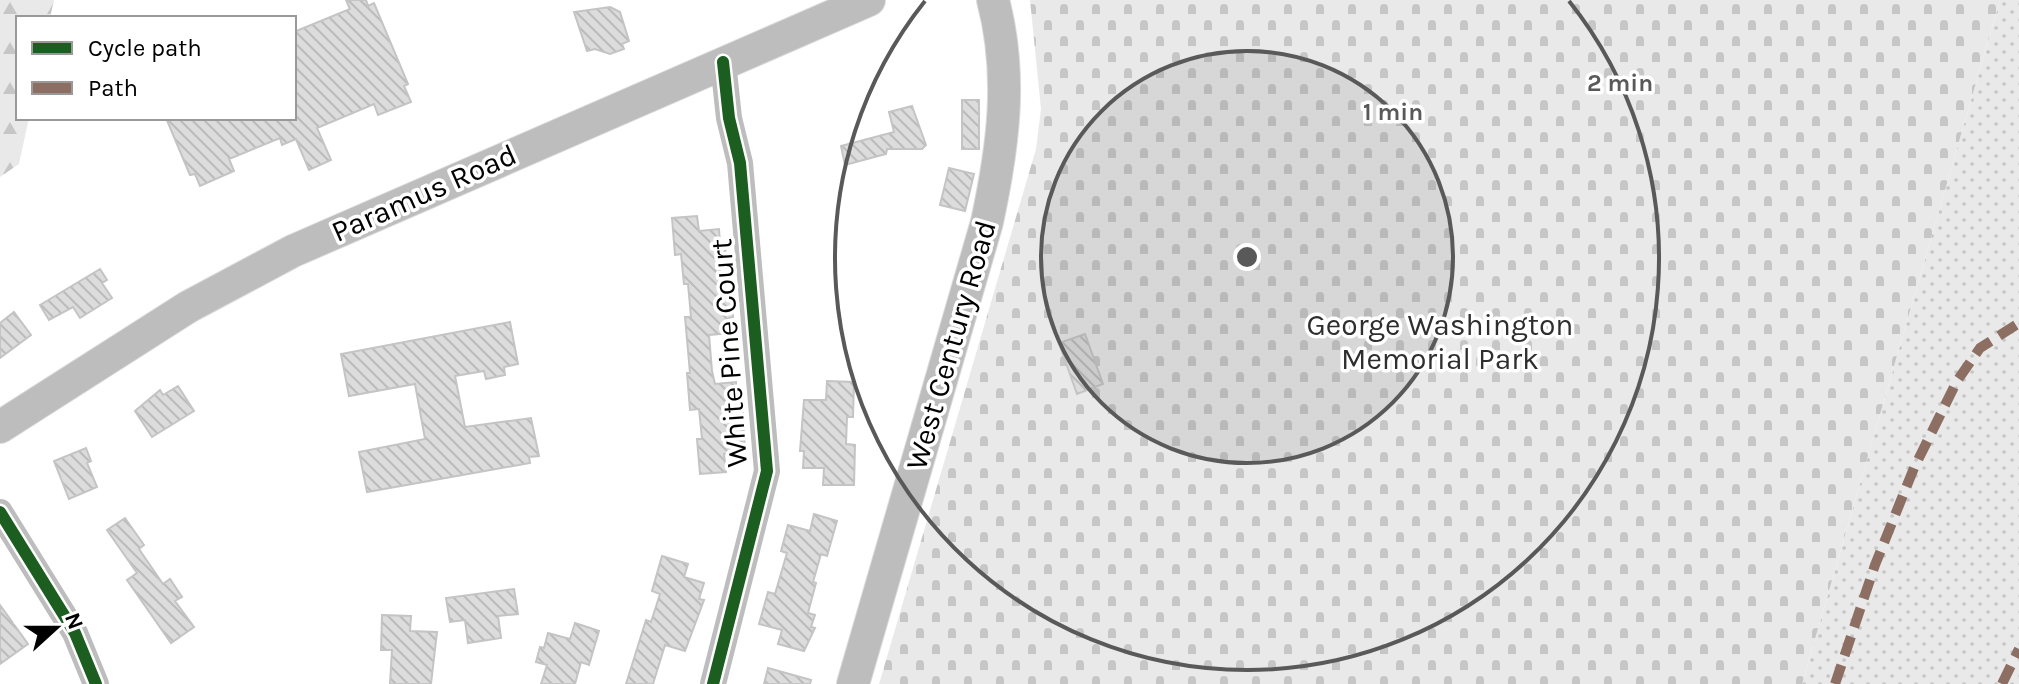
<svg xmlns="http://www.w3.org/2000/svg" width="2019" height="684" viewBox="0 0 2019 684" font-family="Karla,sans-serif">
	<defs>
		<pattern id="green-dots" width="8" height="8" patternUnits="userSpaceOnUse" patternTransform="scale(2)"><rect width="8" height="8" fill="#e9e9e9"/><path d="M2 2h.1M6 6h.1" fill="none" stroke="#c6c6c6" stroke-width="1.8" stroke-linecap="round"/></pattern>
		<pattern id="forest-firs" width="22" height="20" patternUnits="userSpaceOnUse" patternTransform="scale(2)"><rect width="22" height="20" fill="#e9e9e9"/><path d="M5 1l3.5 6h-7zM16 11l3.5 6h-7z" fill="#c6c6c6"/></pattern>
		<pattern id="cemetery-stones" width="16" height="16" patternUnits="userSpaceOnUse" patternTransform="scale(2)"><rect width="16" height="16" fill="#e9e9e9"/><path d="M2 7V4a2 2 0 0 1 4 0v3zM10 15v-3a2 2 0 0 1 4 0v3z" fill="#c6c6c6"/></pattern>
		<pattern id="building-back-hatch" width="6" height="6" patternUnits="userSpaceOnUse" patternTransform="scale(2)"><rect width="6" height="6" fill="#dcdcdc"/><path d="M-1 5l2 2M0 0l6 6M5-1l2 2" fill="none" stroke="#bbb"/></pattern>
	</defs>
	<rect width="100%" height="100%" fill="#fff"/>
	<!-- green -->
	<path fill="url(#green-dots)" d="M2000,0H2019V684H1802Z"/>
	<!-- forest -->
	<path fill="url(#forest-firs)" d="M0,0H54L50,18H18V118H29L19,164L0,177Z"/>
	<!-- cemetery -->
	<path fill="url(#cemetery-stones)" d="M1030,0H2000L1802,684H879L1036,149L1041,109Z"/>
	<!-- building -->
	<path fill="url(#building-back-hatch)" stroke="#c4c4c4" stroke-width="2" d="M346,0H366L368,6L374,3L408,84L404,86L411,102L378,115L374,104L317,128L331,160L309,170L296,139L282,145L280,138L229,159L234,171L200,186L195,174L190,175L166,118H294V32L350,9Z
		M610,7L620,12L629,41L622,44L624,49L610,54L595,49L587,51L574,12Z
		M962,100H979V149H962Z
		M912,106L926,145L922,149H887L886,154L845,165L841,146L894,132L889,112Z
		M949,168L974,174L965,211L940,205Z
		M697,216L699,231L719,229L720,243H725L726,262L719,263L723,299L732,298L733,317L729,318L730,333L709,335L712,371L715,384L736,382L738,398H742L745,452L724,454L726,472L700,474L697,439H702L699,409L690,410L687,373H690L685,317H691L688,284H684L681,254L675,255L672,218Z
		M100,269L107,280L102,283L112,298L80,318L73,307L49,320L40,305Z
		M14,312L31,335L0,358V323Z
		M510,322L518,364L504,367L505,375L486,379L484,371L455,376L465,427L531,418L539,456L529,457L530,463L367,492L359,452L425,439L415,384L349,396L341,354Z
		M1085,334L1103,384L1077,394L1059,343Z
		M827,381L854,382L853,417H847L846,444L855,445L854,485H823L824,468H803L804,451H800L804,400H826Z
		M178,386L194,411L152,437L135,411L160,390L163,395Z
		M86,448L91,461L87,463L97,487L69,499L54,461Z
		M814,514L837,521L827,556L821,554L813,582L816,583L808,613L815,615L811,627L815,628L804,651L778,644L782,630L759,624L768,592L775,594L787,553L781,551L788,525L810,531Z
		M125,518L144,545L139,549L163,584L170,579L182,597L175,601L194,627L171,643L127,580L137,573L107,530Z
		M662,556L688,564L684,577L704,583L699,599L704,600L685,651L665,645L653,684H626L646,620L651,622L660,594L652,591Z
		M514,589L518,614L498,616L501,638L468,643L465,620L450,622L446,598Z
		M0,605L28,644L0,664Z
		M382,615L411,616L410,631L437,632L431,684H390L392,650H381Z
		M575,623L599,631L589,665L581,662L575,684H541L547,665L536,662L540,647L544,648L548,633L570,639Z
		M768,668L811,680L810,684H764Z"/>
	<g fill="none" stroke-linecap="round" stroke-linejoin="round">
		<!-- major casing -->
		<g stroke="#dbdbdb" stroke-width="34">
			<path id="major" d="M0,427L188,307L293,251L869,0
				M853,684L987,222C1003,147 1013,76 993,0"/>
		</g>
		<!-- minor -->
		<path stroke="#bdbdbd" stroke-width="26" d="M0,512L75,633L96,684
			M713,684L767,471L740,163L729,118L723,62"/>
		<!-- major -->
		<use href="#major" stroke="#bdbdbd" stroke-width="32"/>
		<!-- quiet -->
		<path stroke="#8d6e63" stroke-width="10" stroke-dasharray="20 10" stroke-linecap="butt" d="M1835,684L1875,565L1914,468L1957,381L1980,348L2019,323
			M2002,684L2019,649"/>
		<!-- cycleway casing -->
		<g stroke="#fff" stroke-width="17">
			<path id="cycleway" d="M0,512L75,633L96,684
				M713,684L767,471L740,163L729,118L723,62"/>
		</g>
		<!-- cycleway -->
		<use href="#cycleway" stroke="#1b5e20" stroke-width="12"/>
	</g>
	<!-- distance rings -->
	<circle cx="1247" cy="257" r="206" fill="#595959" fill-opacity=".12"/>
	<g fill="none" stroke="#595959" stroke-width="4">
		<circle cx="1247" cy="257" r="206"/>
		<path d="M1569 1A412 412 0 1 1 925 1"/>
	</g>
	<g text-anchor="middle" stroke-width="7" stroke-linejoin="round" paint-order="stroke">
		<!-- street labels -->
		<g font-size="30" fill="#000" stroke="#fff">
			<text transform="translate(424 193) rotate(-24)" y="10">Paramus Road</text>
			<text transform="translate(951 345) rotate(-74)" y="10">West Century Road</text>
			<text transform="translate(729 353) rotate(-94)" y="10">White Pine Court</text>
		</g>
		<!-- park labels -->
		<g font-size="30" fill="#2e2e2e" stroke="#fff">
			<text x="1440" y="335">George Washington<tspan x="1440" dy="34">Memorial Park</tspan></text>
		</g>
	</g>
	<circle cx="1247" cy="257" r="12" fill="#595959" stroke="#fff" stroke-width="4"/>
	<g font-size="24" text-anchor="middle" font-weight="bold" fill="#595959" stroke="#fff" stroke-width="7" stroke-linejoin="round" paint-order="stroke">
		<text x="1620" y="91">2 min</text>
		<text x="1393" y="120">1 min</text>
	</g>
	<!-- legend -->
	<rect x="16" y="16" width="280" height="104" fill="#ffffff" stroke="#999999" stroke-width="2"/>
	<rect x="32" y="42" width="40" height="12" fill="#1b5e20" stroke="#999999" stroke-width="2"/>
	<text x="88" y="56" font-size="24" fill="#000000">Cycle path</text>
	<rect x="32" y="82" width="40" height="12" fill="#8d6e63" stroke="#999999" stroke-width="2"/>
	<text x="88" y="96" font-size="24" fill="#000000">Path</text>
	<!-- north arrow -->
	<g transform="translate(56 628) rotate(69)" stroke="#ffffff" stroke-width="6" paint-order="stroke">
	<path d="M0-6L14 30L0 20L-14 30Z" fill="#000000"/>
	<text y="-12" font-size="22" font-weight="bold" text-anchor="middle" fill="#000000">N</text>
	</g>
</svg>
